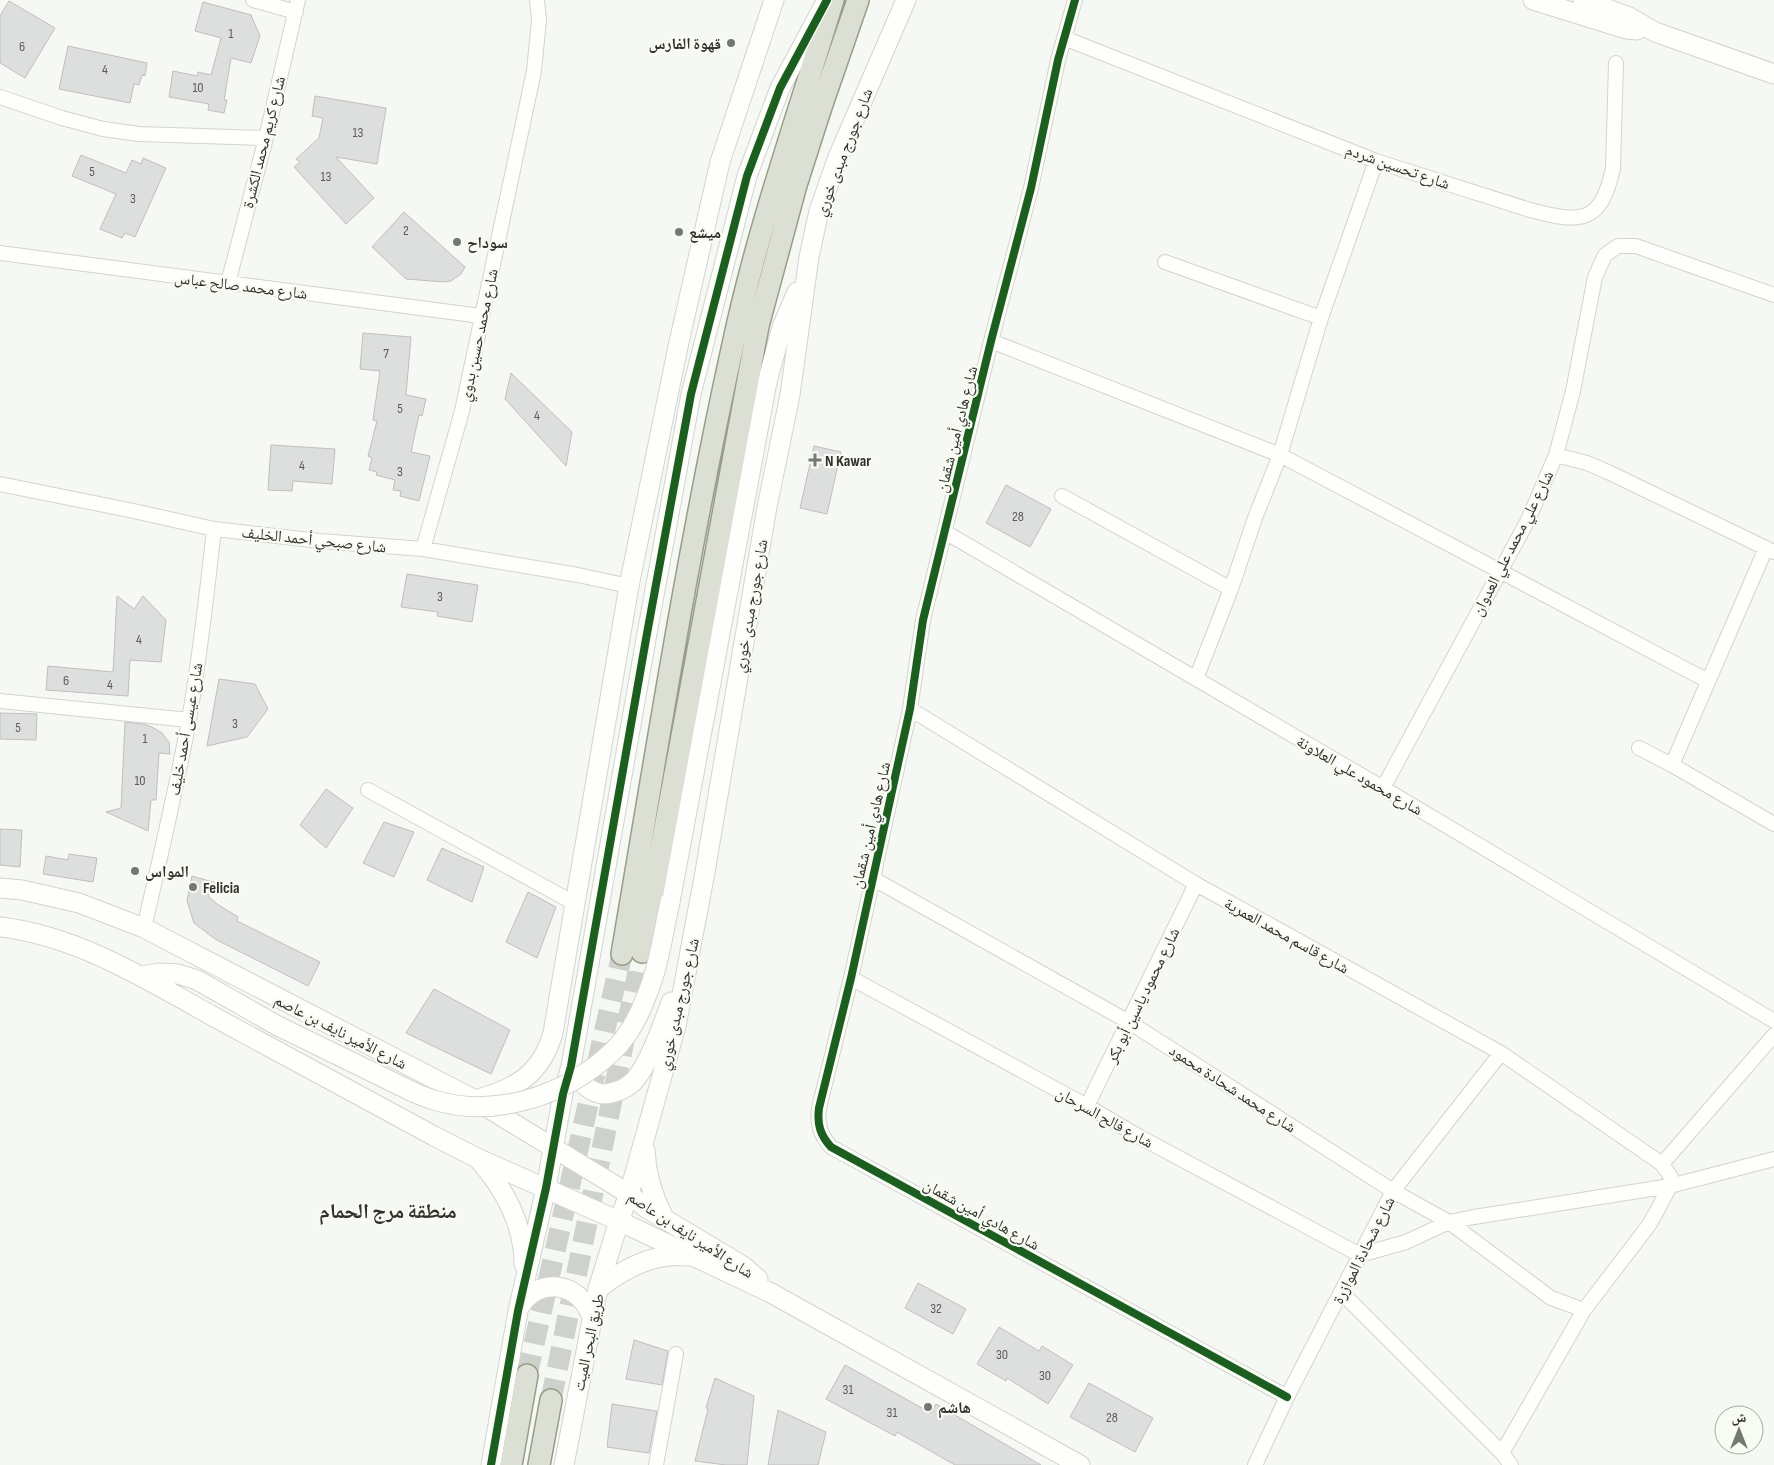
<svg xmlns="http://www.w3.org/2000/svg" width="1774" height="1465" viewBox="0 0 1774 1465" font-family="'Sofia Sans Condensed','Noto Naskh Arabic',sans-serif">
	<rect width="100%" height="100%" fill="#f6f9f3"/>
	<!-- building -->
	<path fill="#dddede" stroke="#bebfbe" d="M9,1L55,28L25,78L0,63V16Z
		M203,2L251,15L260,36L251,63L231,58L224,100H227L224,113L208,110L209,104L169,97L173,71L197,76L198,72L211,75L221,38L195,31Z
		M68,46L147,63L145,76L142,75L139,85L134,84L130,103L59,89Z
		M315,96L386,108L377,164L336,157L374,198L346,224L294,167L300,162L296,159L319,138L323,118L312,116Z
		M81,155L126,173L132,160L141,164L143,158L166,168L135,237L125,233L122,238L100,229L116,194L72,176Z
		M404,212L465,267L461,274L451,281L444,282L406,279L372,247Z
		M363,333L411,337L406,395L426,399L422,416L419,415L411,452L430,456L419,501L400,496L401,491L393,490L395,480L376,475L377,472L369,470L372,458L368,456L377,421L373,420L380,371L360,369Z
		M511,373L572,432L566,466L505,399Z
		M271,445L335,449L332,484L293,481L292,491L268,490Z
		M814,446L841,452L827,514L800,508Z
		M1006,485L1051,509L1030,547L986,523Z
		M407,574L478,585L472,622L437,616L438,612L401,607Z
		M117,596L134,609L143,596L166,620L161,662L130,660L128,696L46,690L48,666L113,672Z
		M219,679L255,684L268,709L247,737L207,746Z
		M0,713L37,714L36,740L0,739Z
		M125,722L143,724L152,727L162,733L169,742L170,754L159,753L156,800H151L148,831L106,812L121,808Z
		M326,789L353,808L326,848L300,825Z
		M384,822L414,832L394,877L363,863Z
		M0,829L22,830L20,867L0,865Z
		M442,848L484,867L472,902L427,880Z
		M69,854L97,858L93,882L43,874L46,856L68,860Z
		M192,876L216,883L208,896L217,904L238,917L237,921L320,962L308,986L215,939L194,923L187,901Z
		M528,892L556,907L537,958L506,942Z
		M434,989L510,1030L491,1074L406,1033Z
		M918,1283L966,1309L953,1334L905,1308Z
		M999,1327L1039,1351L1042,1346L1073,1365L1048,1404L1007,1378L1006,1381L977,1364Z
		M634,1340L668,1351L662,1385L626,1379Z
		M845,1365L931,1413L936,1404L1041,1465H955L897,1432L895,1436L826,1399Z
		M715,1378L754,1396L747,1465H726L695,1461L708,1409L706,1408Z
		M1089,1383L1153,1418L1135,1452L1070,1417Z
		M612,1404L657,1411L649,1453L607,1447Z
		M778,1410L826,1432L818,1465H768Z"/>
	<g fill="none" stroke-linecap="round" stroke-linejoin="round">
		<!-- primary-tunnel -->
		<path stroke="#ced1cc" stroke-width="21" stroke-dasharray="21 11" stroke-linecap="butt" d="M527,1375L622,954
			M551,1400L642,952"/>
		<!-- street casing -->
		<g stroke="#d1d4cf" stroke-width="16">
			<path id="street" d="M253,0L296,12
				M1075,0L1058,60L1031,188L991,341L923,620L910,709L851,978L819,1108C817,1124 820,1135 831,1147L1287,1397
				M1064,38L1376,161L1530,210C1580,223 1601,225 1613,168L1616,63
				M0,97L62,118L103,129L139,134L266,138
				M0,253L481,316
				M1165,262L1321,318
				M228,283L266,138L298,0
				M991,341L1280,455L1708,681
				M1556,455L1573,391L1595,277L1605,255L1618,246H1636L1774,295
				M0,484L129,510L214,529L320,541L423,549L578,575L629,586
				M1062,496L1231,589
				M945,532L1383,788L1774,1021
				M423,549L462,411L534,71L539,20L537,0
				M1196,679L1231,589L1255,518L1280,455L1321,318L1376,161
				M0,701L189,720
				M910,709L1196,884L1501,1053L1662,1164
				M1639,748L1672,765L1774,824
				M1672,765L1766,548
				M1383,788L1528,520L1556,455L1587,463L1608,472L1774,552
				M368,790L574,903
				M872,878L1129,1022L1393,1191L1449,1222L1551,1298L1584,1310
				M144,928C160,859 176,790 189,720C200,657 207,593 214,529
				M851,978L1087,1106L1138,1136L1360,1255L1406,1242L1449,1222L1474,1217L1670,1186L1774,1159
				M1087,1106L1196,884
				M1341,1292L1502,1453L1511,1465
				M1502,1453L1584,1310L1649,1225L1658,1209L1670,1186L1671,1177L1662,1164L1774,1035
				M656,1465L676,1354
				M1255,1465L1287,1397L1393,1191L1501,1053"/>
		</g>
		<!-- secondary casing -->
		<g stroke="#d1d4cf" stroke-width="21">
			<path id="secondary" d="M1533,0L1626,29L1637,30
				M1583,0L1629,17L1655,32L1774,74
				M0,888L22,890L79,903L144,928L475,1100L629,1194L646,1208L743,1266L758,1279
				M670,902L767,382L782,327L797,292
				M0,927C79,936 149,981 218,1019C290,1058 362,1097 434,1136L477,1158L619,1221L771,1293L1080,1465
				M140,976L159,973L178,974L197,980L278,1026L413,1092
				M571,1066C578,1079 589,1094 605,1094C615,1093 625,1089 633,1082C649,1065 663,1024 671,1002
				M475,1100C515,1089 541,1075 553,1033L629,586L679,342L720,162L774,0
				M645,1150C646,1175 653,1197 664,1218
				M479,1160C504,1188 524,1225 524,1264
				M598,1289C624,1268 654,1252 688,1256
				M519,1308C538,1275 581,1282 592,1318
				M491,1465L518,1311L546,1188L563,1094L571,1066L646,639L691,394L747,176L780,88L827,0
				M564,1465L598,1289L619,1221L629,1194L676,1026L705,872L767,507L790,395L809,257L819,211L838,157L906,0"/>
		</g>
		<!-- primary casing -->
		<g stroke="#979d88" stroke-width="24">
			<path id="primary" d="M642,952L758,326L796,185L821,107L858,0
				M622,954C657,749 689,543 734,340C759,224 799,113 833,0
				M511,1465L527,1375
				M539,1465L551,1400"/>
		</g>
		<!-- street -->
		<use href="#street" stroke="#fefefd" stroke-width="14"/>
		<!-- secondary -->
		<use href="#secondary" stroke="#fefefd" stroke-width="19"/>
		<!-- primary -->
		<use href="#primary" stroke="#dcdfd3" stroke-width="21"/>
		<!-- secondary-bridge casing -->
		<g stroke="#d1d4cf" stroke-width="21" stroke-linecap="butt">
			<path id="secondary-bridge" d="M413,1092C420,1095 427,1098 434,1100C496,1119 566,1095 612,1052C627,1038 639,1016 646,997C659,967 663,933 670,902"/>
		</g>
		<!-- secondary-bridge -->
		<use href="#secondary-bridge" stroke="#fefefd" stroke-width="19"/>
		<!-- cycleway casing -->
		<g stroke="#f7fbf1" stroke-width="11">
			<path id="cycleway" d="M1075,0L1058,60L1031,188L991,341L923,620L910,709L851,978L819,1108C817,1124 820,1135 831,1147L1287,1397
				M491,1465L518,1311L546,1188L563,1094L571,1066L646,639L691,394L747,176L780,88L827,0"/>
		</g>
		<!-- cycleway -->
		<use href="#cycleway" stroke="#1b5e20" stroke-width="8"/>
	</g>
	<!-- markers -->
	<g fill="#757773" stroke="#f7fbf1" stroke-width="2">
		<circle cx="731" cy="43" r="5"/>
		<circle cx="679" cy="232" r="5"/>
		<circle cx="457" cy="242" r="5"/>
		<path d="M812.5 452.5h5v5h5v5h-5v5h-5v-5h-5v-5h5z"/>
		<circle cx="135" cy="871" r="5"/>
		<circle cx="193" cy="887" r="5"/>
		<circle cx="928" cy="1407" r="5"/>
	</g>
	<g text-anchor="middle" stroke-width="4.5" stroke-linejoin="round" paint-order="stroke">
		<!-- number labels -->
		<g font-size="14" fill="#5b5c5a">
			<text x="231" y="38">1</text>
			<text x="22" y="51">6</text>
			<text x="105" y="74">4</text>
			<text x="198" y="92">10</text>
			<text x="358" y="137">13</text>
			<text x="92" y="176">5</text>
			<text x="326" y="181">13</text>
			<text x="133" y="203">3</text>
			<text x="406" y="235">2</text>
			<text x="386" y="358">7</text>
			<text x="400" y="413">5</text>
			<text x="537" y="420">4</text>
			<text x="302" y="470">4</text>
			<text x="400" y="476">3</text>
			<text x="1018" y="521">28</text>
			<text x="440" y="601">3</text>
			<text x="139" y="644">4</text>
			<text x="66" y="685">6</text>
			<text x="110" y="689">4</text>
			<text x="235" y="728">3</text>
			<text x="18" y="732">5</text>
			<text x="145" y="743">1</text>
			<text x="140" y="785">10</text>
			<text x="936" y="1313">32</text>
			<text x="1002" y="1359">30</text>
			<text x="1045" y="1380">30</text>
			<text x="848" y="1394">31</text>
			<text x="892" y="1417">31</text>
			<text x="1112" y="1422">28</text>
		</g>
		<!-- poi labels -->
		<g font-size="16" font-weight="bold" fill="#30312e" stroke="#f7fbf1" text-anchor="start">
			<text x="721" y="49" text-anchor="end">قهوة الفارس</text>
			<text x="689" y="238">ميشع</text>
			<text x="467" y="248">سوداح</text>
			<text x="825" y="466">N Kawar</text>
			<text x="145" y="877">المواس</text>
			<text x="203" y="893">Felicia</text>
			<text x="938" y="1413">هاشم</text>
		</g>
		<!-- street labels -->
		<g font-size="16" fill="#30312e" stroke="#f7fbf1">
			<text transform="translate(263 142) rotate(-76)" y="6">شارع كريم محمد الكشرة</text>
			<text transform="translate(843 152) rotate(-69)" y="6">شارع جورج مبدى خوري</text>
			<text transform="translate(1398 166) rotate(19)" y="6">شارع تحسين شردم</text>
			<text transform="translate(241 285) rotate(7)" y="6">شارع محمد صالح عباس</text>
			<text transform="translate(478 335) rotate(-78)" y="6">شارع محمد حسين بدوي</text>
			<text transform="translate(956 429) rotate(-76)" y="6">شارع هادي أمين شقمان</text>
			<text transform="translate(314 539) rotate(6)" y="6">شارع صبحي أحمد الخليف</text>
			<text transform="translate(1512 543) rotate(-63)" y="6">شارع علي محمد علي العدوان</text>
			<text transform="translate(750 606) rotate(-80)" y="6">شارع جورج مبدى خوري</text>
			<text transform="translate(185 729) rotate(-80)" y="6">شارع عيسى أحمد خليف</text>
			<text transform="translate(1360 775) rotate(30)" y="6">شارع محمود علي العلاونة</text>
			<text transform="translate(870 825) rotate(-77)" y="6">شارع هادي أمين شقمان</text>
			<text transform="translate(1287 935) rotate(29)" y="6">شارع قاسم محمد العمرية</text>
			<text transform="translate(1142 995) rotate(-64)" y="6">شارع محمود ياسين أبو بكر</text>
			<text transform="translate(678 1004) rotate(-77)" y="6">شارع جورج مبدى خوري</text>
			<text transform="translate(341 1031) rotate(27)" y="6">شارع الأمير نايف بن عاصم</text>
			<text transform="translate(1233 1088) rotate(33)" y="6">شارع محمد شحادة محمود</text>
			<text transform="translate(1105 1117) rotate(29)" y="6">شارع فالح السرحان</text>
			<text transform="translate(982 1214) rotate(29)" y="6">شارع هادي أمين شقمان</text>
			<text transform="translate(691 1234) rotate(33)" y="6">شارع الأمير نايف بن عاصم</text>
			<text transform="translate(1363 1250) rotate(-63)" y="6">شارع شحادة الموازرة</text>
			<text transform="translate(588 1342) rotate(-78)" y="6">طريق البحر الميت</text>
		</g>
		<!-- district labels -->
		<g font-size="21" font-weight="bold" fill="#30312e" stroke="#f7fbf1">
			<text x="388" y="1218">منطقة مرج الحمام</text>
		</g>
	</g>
	<!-- north arrow -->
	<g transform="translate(1739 1430)"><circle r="24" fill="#f7fbf1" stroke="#a7aaa3"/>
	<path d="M0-4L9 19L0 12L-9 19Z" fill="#757773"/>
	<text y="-8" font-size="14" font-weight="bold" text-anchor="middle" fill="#30312e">ش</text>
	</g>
</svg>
